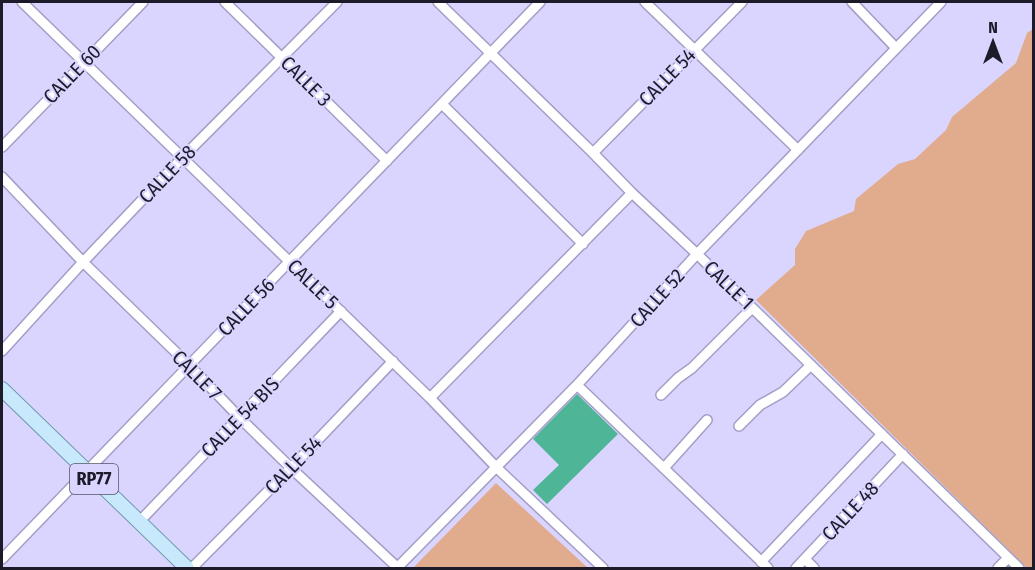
<svg xmlns="http://www.w3.org/2000/svg" width="1035" height="570" viewBox="0 0 1035 570" font-family="'Fira Sans Condensed',sans-serif">
	<rect width="100%" height="100%" fill="#dad5ff"/>
	<!-- green -->
	<path fill="#e1ac8d" d="M1033,29L1034,568H1027L756,300L795,265V249L806,231L854,211L856,199L898,164L915,159L946,130L952,117L1016,63L1027,33Z
		M496,483L588,568H413Z"/>
	<!-- building -->
	<path fill="#4eb597" d="M577,394L618,434L547,504L533,490L559,465L533,439Z"/>
	<g fill="none" stroke-linecap="round" stroke-linejoin="round">
		<!-- street casing -->
		<g stroke="#a39ec6" stroke-width="12">
			<path id="street" d="M22,2L430,398L497,468L603,568
				M225,2L387,161
				M438,2L593,153L632,193L697,254L1019,568
				M645,2L798,150
				M852,2L896,48
				M442,104L583,244
				M2,147L143,2
				M593,153L742,2
				M2,177L83,262L190,366L240,418L291,468L398,568
				M2,351L83,262L183,157L337,2
				M577,385L768,568
				M661,395L678,378L692,368L752,308
				M430,398L632,193
				M739,426L760,405L783,392L811,365
				M664,468L707,420
				M139,522L341,311
				M2,559L540,2
				M805,559L814,568
				M761,562L882,434
				M192,568L291,468L393,361
				M397,568L577,385L697,254L941,2
				M796,568L903,454
				M998,568L1008,558"/>
		</g>
		<!-- primary casing -->
		<g stroke="#7398b1" stroke-width="16">
			<path id="primary" d="M2,389L187,568"/>
		</g>
		<!-- street -->
		<use href="#street" stroke="#fff" stroke-width="9"/>
		<!-- primary -->
		<use href="#primary" stroke="#c7e9fb" stroke-width="14"/>
	</g>
	<g text-anchor="middle" stroke-width="4.5" stroke-linejoin="round" paint-order="stroke">
		<!-- shield labels -->
		<rect fill="#dad5ff" stroke="#56536a" stroke-width="1.5" x="70" y="464" width="48" height="30" rx="4.5"/>
		<g font-size="18" font-weight="bold" fill="#1d1b2a">
			<text x="94" y="485">RP77</text>
		</g>
		<!-- street labels -->
		<g font-size="20" fill="#1d1b2a" stroke="#dad5ff">
			<text transform="translate(72 74) rotate(-46)" y="7">CALLE 60</text>
			<text transform="translate(667 77) rotate(-46)" y="7">CALLE 54</text>
			<text transform="translate(306 81) rotate(45)" y="7">CALLE 3</text>
			<text transform="translate(167 174) rotate(-46)" y="7">CALLE 58</text>
			<text transform="translate(313 284) rotate(44)" y="7">CALLE 5</text>
			<text transform="translate(729 285) rotate(44)" y="7">CALLE 1</text>
			<text transform="translate(657 298) rotate(-48)" y="7">CALLE 52</text>
			<text transform="translate(246 307) rotate(-46)" y="7">CALLE 56</text>
			<text transform="translate(197 375) rotate(45)" y="7">CALLE 7</text>
			<text transform="translate(240 417) rotate(-46)" y="7">CALLE 54 BIS</text>
			<text transform="translate(293 465) rotate(-46)" y="7">CALLE 54</text>
			<text transform="translate(850 511) rotate(-47)" y="7">CALLE 48</text>
		</g>
	</g>
	<!-- border -->
	<rect width="1035" height="570" fill="none" stroke="#1d1b2a" stroke-width="6"/>
	<!-- north arrow -->
	<g transform="translate(993 42)" stroke="#dad5ff" stroke-width="4.5" paint-order="stroke">
	<path d="M0-4.5L10 22L0 15L-10 22Z" fill="#1d1b2a"/>
	<text y="-9" font-size="16" font-weight="bold" text-anchor="middle" fill="#1d1b2a">N</text>
	</g>
</svg>
